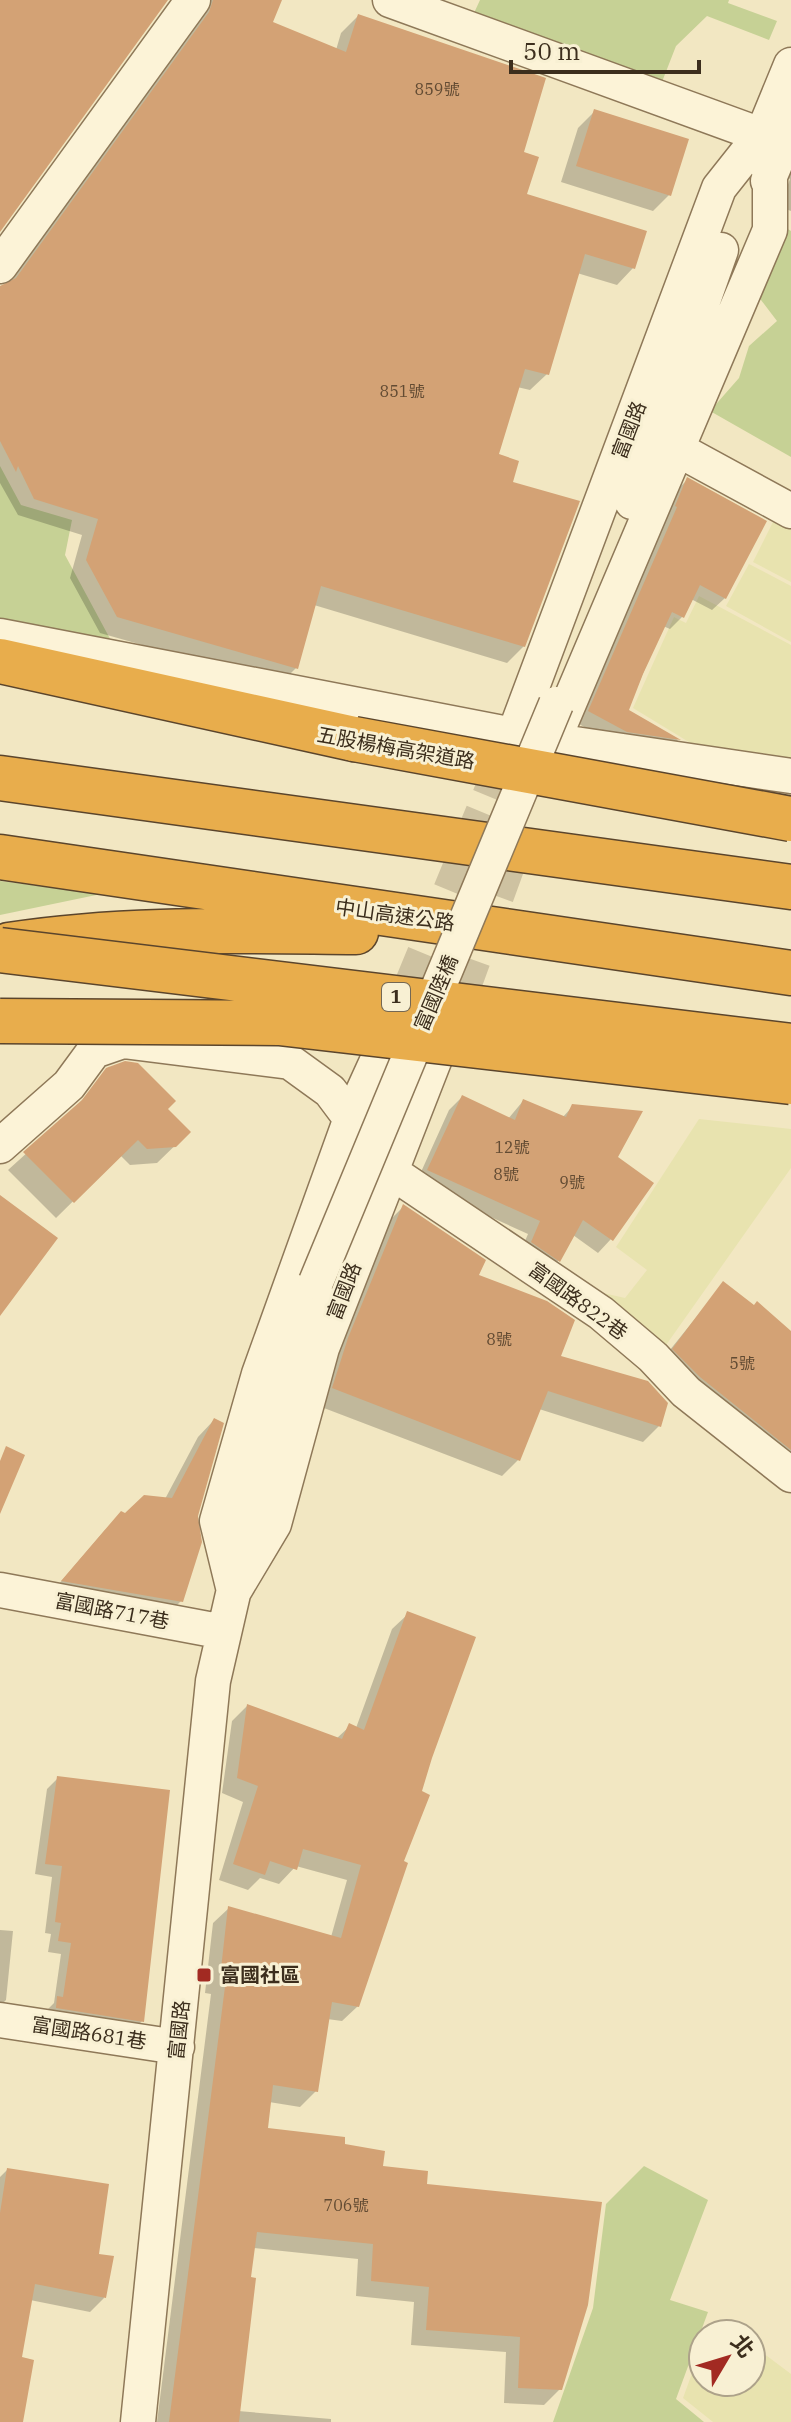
<svg xmlns="http://www.w3.org/2000/svg" width="791" height="2422" viewBox="0 0 791 2422" font-family="'IBM Plex Serif','Noto Sans TC',serif">
	<rect width="100%" height="100%" fill="#f2e7c2"/>
	<!-- farmland -->
	<path fill="#e8e3af" d="M776,516L791,524V582L753,562Z
		M749,564L791,586V642L726,606Z
		M699,596L791,645V795L725,764L633,708L674,617L686,623Z
		M699,1119L791,1129V1168L659,1355L594,1291L625,1298L647,1270L616,1247Z
		M703,2343V2382H751V2344L791,2374V2422H713L683,2398Z"/>
	<!-- green -->
	<path fill="#c6d195" d="M480,0H729L728,3L777,21L769,40L707,16L676,46L660,87L469,24Z
		M786,228L791,231V457L710,411L739,378L749,346L777,321L758,296Z
		M0,466L21,505L72,520L65,555L115,648L0,622Z
		M0,881L101,894L0,915Z
		M644,2166L708,2200L670,2300L708,2312L676,2399L704,2422H553L593,2308L606,2204Z"/>
	<!-- shadow -->
	<path fill="#0003" d="M203,0H280L270,23L336,50L341,33L358,16L521,153L524,195L633,268L617,285L577,273L547,374L530,390L517,387L496,456L510,484L524,646L507,663L314,605L296,668L280,684L100,633L70,578L82,535L18,515L0,483V287L7,286L193,30L196,12Z
		M595,111L669,195L653,211L561,182L578,128Z
		M791,165V211L780,207L790,179L786,177Z
		M687,480L725,598L712,610L691,599L682,617L670,629L663,626L627,711L678,740L667,751L614,743L577,723L666,520L664,518L675,492Z
		M108,1070L166,1109L189,1132L157,1163L130,1165L120,1155L56,1218L8,1170L71,1113Z
		M462,1097L508,1119L523,1101L562,1118L572,1107L615,1158L611,1239L598,1253L573,1235L559,1260L546,1273L519,1255L528,1234L416,1183L449,1110Z
		M403,1207L558,1357L659,1426L643,1442L539,1409L519,1459L502,1476L316,1405L387,1223Z
		M723,1284L791,1334V1481L657,1366Z
		M214,1420L181,1601L164,1618L47,1598L105,1530L126,1516L165,1499L198,1437Z
		M408,1614L430,1758L358,2006L342,2021L327,2019L316,2091L300,2107L269,2102L266,2130L343,2146L381,2168L425,2186L560,2389L544,2405L504,2403L506,2352L411,2345L414,2302L356,2296L358,2259L253,2248L238,2411L331,2419V2422H157L211,1994L205,1993L213,1923L229,1908L331,1937L347,1880L296,1866L279,1884L260,1878L248,1890L219,1880L243,1802L222,1793L232,1721L247,1706L336,1739L350,1726L356,1728L392,1629Z
		M58,1778L142,2021L131,2032L46,2019L47,2010L54,2003L61,1954L48,1952L51,1934L45,1933L52,1877L35,1874L47,1789Z
		M0,1930L13,1931L6,2000L0,2006Z
		M7,2170L97,2255L104,2298L90,2312L30,2300L20,2359L21,2422H0V2177Z"/>
	<!-- building -->
	<path fill="#d3a275" d="M0,0H168L0,232Z
		M213,0H282L273,22L346,52L358,14L546,78L524,152L539,157L527,194L647,231L635,269L585,254L549,375L525,369L499,454L519,461L513,482L580,501L525,647L321,586L298,669L117,617L86,560L98,519L34,499L18,466L16,472L0,441V286L16,278L209,12Z
		M594,109L689,139L671,196L576,166Z
		M687,477L767,521L726,599L700,585L684,618L672,612L643,674L629,710L681,740L627,732L588,711L677,507L675,506Z
		M125,1061L138,1063L176,1101L168,1109L191,1132L176,1147L147,1149L138,1140L74,1203L23,1152L82,1100L106,1068Z
		M462,1095L515,1120L523,1099L566,1117L572,1104L643,1111L618,1157L654,1183L613,1241L583,1220L560,1262L531,1242L540,1221L427,1170Z
		M0,1195L58,1238L0,1316Z
		M403,1204L486,1260L479,1275L547,1301L575,1320L561,1356L648,1381L668,1403L661,1427L548,1391L520,1461L332,1388L348,1338Z
		M723,1281L754,1305L757,1301L791,1331V1450L700,1377L672,1349Z
		M214,1418L224,1423L198,1516L202,1542L183,1602L61,1581L121,1511L125,1513L144,1495L172,1498Z
		M6,1446L25,1455L0,1514V1461Z
		M407,1611L476,1637L432,1758L422,1791L430,1795L404,1861L408,1863L359,2007L332,2002L318,2092L273,2085L268,2128L345,2137V2144L385,2151L383,2166L428,2171L427,2184L602,2202L588,2305L562,2390L518,2388L520,2337L426,2330L429,2287L371,2281L373,2244L257,2232L251,2277L256,2278L239,2422H169L226,1979L220,1978L228,1906L341,1938L361,1865L303,1849L297,1870L270,1861L265,1875L233,1864L258,1786L237,1778L247,1704L342,1739L349,1723L364,1730Z
		M57,1776L170,1790L144,2022L56,2008L57,1996L63,1997L71,1943L58,1941L61,1923L55,1922L62,1866L45,1864Z
		M7,2168L109,2184L99,2254L114,2256L106,2298L35,2284L22,2357L34,2360L23,2422H0V2213Z"/>
	<g fill="none" stroke-linecap="round" stroke-linejoin="round">
		<!-- minor-tunnel -->
		<path stroke="#cec2a1" stroke-width="34" stroke-dasharray="34 17" stroke-linecap="butt" d="M411,985L511,743
			M462,992L522,827"/>
		<!-- minor casing -->
		<g stroke="#8e7858" stroke-width="37">
			<path id="minor" d="M390,0L761,135
				M754,155L791,65
				M768,181L791,126
				M0,266L193,0
				M677,449L791,511
				M632,502L721,250
				M0,636L514,735L791,776
				M514,735L719,188L761,135
				M553,741L770,230V176L761,135
				M398,1015L351,1118L259,1374L217,1521L234,1591L274,1524L322,1348L450,1020
				M0,1146L69,1085L94,1051L123,1041L290,1062L330,1091L390,1171L601,1313L653,1357L686,1392L791,1475
				M0,1590L224,1632
				M0,2020L177,2047
				M138,2422L213,1681L261,1472L316,1282"/>
		</g>
		<!-- highway casing -->
		<g stroke="#5b452c" stroke-width="47">
			<path id="highway" d="M0,661L354,739
				M0,778L791,887
				M0,857L791,973
				M9,945C125,927 239,931 356,932"/>
		</g>
		<!-- minor -->
		<use href="#minor" stroke="#fcf3d7" stroke-width="34"/>
		<!-- highway -->
		<use href="#highway" stroke="#e8ad4c" stroke-width="44"/>
		<!-- minor-bridge casing -->
		<g stroke="#8e7858" stroke-width="37" stroke-linecap="butt">
			<path id="minor-bridge" d="M316,1282L556,704"/>
		</g>
		<!-- highway-bridge casing -->
		<g stroke="#5b452c" stroke-width="47" stroke-linecap="butt">
			<path id="highway-bridge" d="M354,739L791,819
				M0,950L791,1046
				M0,1021L279,1023L791,1082"/>
		</g>
		<!-- minor-bridge -->
		<use href="#minor-bridge" stroke="#fcf3d7" stroke-width="34"/>
		<!-- highway-bridge -->
		<use href="#highway-bridge" stroke="#e8ad4c" stroke-width="44"/>
	</g>
	<!-- markers -->
	<rect fill="#a22a22" stroke="#f8f0d3" stroke-width="3" x="196" y="1967" width="16" height="16" rx="4"/>
	<g text-anchor="middle" stroke-width="6" stroke-linejoin="round" paint-order="stroke">
		<!-- number labels -->
		<g font-size="16" fill="#624b33">
			<text x="437" y="95">859號</text>
			<text x="402" y="397">851號</text>
			<text x="512" y="1153">12號</text>
			<text x="506" y="1180">8號</text>
			<text x="572" y="1188">9號</text>
			<text x="499" y="1345">8號</text>
			<text x="742" y="1369">5號</text>
			<text x="346" y="2211">706號</text>
		</g>
		<!-- shield labels -->
		<rect fill="#f8f0d3" stroke="#746854" stroke-width="2" x="382" y="983" width="28" height="28" rx="6"/>
		<g font-size="18" font-weight="bold" fill="#3c2e1d">
			<text x="396" y="1003">1</text>
		</g>
		<!-- street labels -->
		<g font-size="20" fill="#3c2e1d" stroke="#f8f0d3">
			<text transform="translate(629 430) rotate(-69)" y="7">富國路</text>
			<text transform="translate(396 748) rotate(10)" y="7">五股楊梅高架道路</text>
			<text transform="translate(395 915) rotate(8)" y="7">中山高速公路</text>
			<text transform="translate(436 993) rotate(-67)" y="7">富國陸橋</text>
			<text transform="translate(344 1291) rotate(-69)" y="7">富國路</text>
			<text transform="translate(578 1301) rotate(36)" y="7">富國路822巷</text>
			<text transform="translate(112 1611) rotate(11)" y="7">富國路717巷</text>
			<text transform="translate(179 2030) rotate(-84)" y="7">富國路</text>
			<text transform="translate(89 2033) rotate(9)" y="7">富國路681巷</text>
		</g>
		<!-- poi labels -->
		<g font-size="20" font-weight="bold" fill="#3c2e1d" stroke="#f8f0d3" text-anchor="start">
			<text x="220" y="1982">富國社區</text>
		</g>
	</g>
	<!-- north arrow -->
	<g transform="translate(727 2358) rotate(52)"><circle r="38" fill="#f8f0d3" stroke="#ada28a" stroke-width="2"/>
	<path d="M0-6L14 30L0 20L-14 30Z" fill="#a22a22"/>
	<text y="-12" font-size="22" font-weight="bold" text-anchor="middle" fill="#3c2e1d">北</text>
	</g>
	<!-- scale -->
	<path d="M511 60v12h188v-12" fill="none" stroke="#3c2e1d" stroke-width="4"/>
	<text x="523" y="60" font-size="24" fill="#3c2e1d" stroke="#f8f0d3" stroke-width="6" paint-order="stroke">50 m</text>
</svg>
